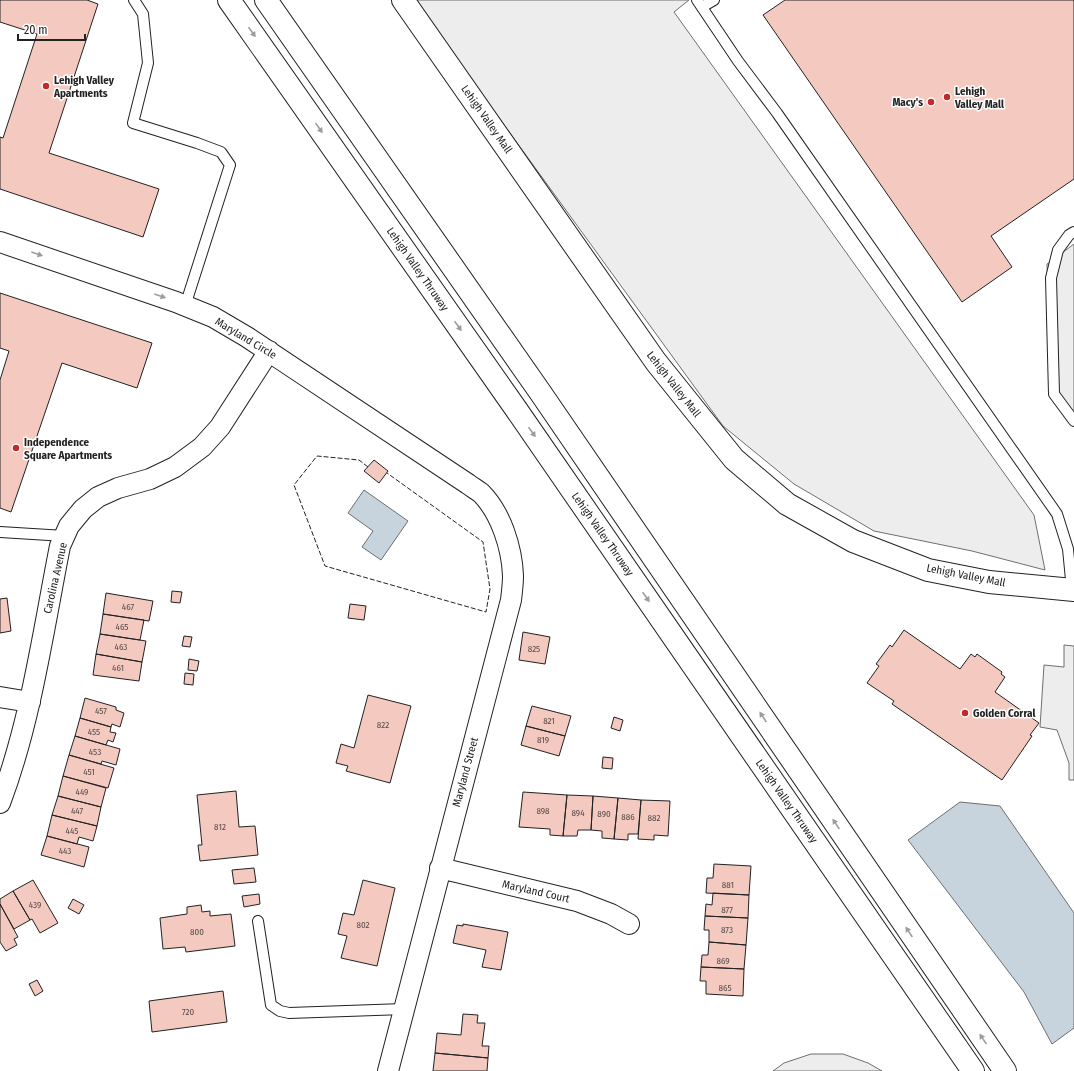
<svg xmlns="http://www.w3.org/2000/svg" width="1074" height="1071" viewBox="0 0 1074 1071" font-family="'Fira Sans Condensed',sans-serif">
	<rect width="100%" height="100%" fill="#fff"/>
	<!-- parking -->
	<path fill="#ededed" stroke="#6f6f6f" d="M413,0H689L674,12L1034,515L1045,570L972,551L874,531L794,484L723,426Z
		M1074,244V416L1051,387L1047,264Z
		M1064,645L1074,646V780H1069V763L1057,730L1040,727L1044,665L1064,667Z
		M811,1054H843L868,1063L882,1071H773L784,1063Z"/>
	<!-- water -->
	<path fill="#c7d3dd" stroke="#6f6f6f" d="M364,490L408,521L381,560L362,547L373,531L348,513Z
		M960,802L1000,806L1074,913V1028L1052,1044L1024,992L908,840Z"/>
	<!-- building -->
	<path fill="#f3c9c0" stroke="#222" d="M0,0H87L98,4L49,153L159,189L143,237L0,189V137L3,138L37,34L0,22Z
		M785,0H1074V179L991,236L1012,267L962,302L763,15Z
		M0,293L152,343L137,388L62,363L11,512L0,508V380L9,351L0,348Z
		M374,460L388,471L379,483L364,471Z
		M172,591L182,592L180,603L171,602Z
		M106,593L153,601L149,621L103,614Z
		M7,598L11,631L0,633V599Z
		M350,604L366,606L364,620L348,618Z
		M103,614L144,620L140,640L100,634Z
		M904,630L960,669L971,654L975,657L977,654L1002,672L1001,674L1005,677L995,692L1039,723L1030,735L1032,736L1002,780L892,704L894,701L867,683L879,666L876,664L890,645L892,647Z
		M523,632L550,637L545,664L519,660Z
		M100,634L146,641L142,662L96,654Z
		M184,636L192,637L190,647L182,646Z
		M96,654L142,662L139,681L93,675Z
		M189,659L199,661L197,671L188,670Z
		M185,673L194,674L193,685L184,684Z
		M368,695L411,706L390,783L346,771L348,766L336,763L341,744L354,748Z
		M85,698L116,707V710L124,713L120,727L112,724L111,727L80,718Z
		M532,706L571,716L565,736L526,726Z
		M614,717L623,720L620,731L611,728Z
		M80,718L111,727L110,732L116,733L113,742L108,740L106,745L75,736Z
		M526,726L565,736L559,756L521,745Z
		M75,736L120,749L116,765L102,761L101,764L69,755Z
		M69,755L114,768L108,788L63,776Z
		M603,757L613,758L612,769L602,768Z
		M63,776L106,788L101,807L58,796Z
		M236,791L239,827L255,826L258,855L200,861L198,845H202L197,795Z
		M523,792L567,795L563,836L550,835V829L519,827Z
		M567,795L593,796L591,830H578L577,836H563Z
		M58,796L101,807L97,826L52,815Z
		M593,796L618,798L614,839L602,838V831L591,830Z
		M618,798L641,800L638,834H628V840L614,839Z
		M641,800L670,801L668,836L654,835V840L638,839Z
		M52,815L97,826L93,841L79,837L77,844L47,836Z
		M47,836L89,847L84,867L41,855Z
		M714,864L751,866L749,895L706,893L707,878H713Z
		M254,868L256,882L234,884L232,870Z
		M33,880L58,923L40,933L32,919L30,920L13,891Z
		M363,880L395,888L377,966L341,958L347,936L338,934L343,913L354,915Z
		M13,891L30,920L14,929L0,904V899Z
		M713,893L749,895L748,918L705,916L706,904L712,905Z
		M259,894L260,904L244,907L242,896Z
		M73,899L84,905L79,914L68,908Z
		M0,904L18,937L14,939L17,945L6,951L0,942Z
		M201,905L202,912L210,911V916L231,914L235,946L186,952L185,947L163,949L160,918L187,914V907Z
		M705,916L748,918L746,945L709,942V930H704Z
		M463,924L508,932L501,970L482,967L486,950L453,943L457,925L463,926Z
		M709,942L746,945L744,969L701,967L702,955H708Z
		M701,967L744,969L743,996L706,994V981H700Z
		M37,980L43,991L35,996L29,984Z
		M223,991L227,1022L152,1032L149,1001Z
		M463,1014L478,1015L477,1023H485L482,1046H489L488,1058L435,1053L437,1033L461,1035Z
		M435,1053L488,1058L487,1071H433Z"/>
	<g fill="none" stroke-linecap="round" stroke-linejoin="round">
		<!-- service casing -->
		<g stroke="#222" stroke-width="12">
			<path id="service" d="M134,0L143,14L148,63L133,123L197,143L221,152L230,165L185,306
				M697,0L738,61L777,113L1057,514L1068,549L1072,590
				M702,7L714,0
				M1074,232L1069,235L1058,250L1051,278L1054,394L1074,421
				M0,532L65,536
				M258,921L271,1005L280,1011L289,1013L404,1009"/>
		</g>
		<!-- minor casing -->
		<g stroke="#222" stroke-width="22">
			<path id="minor" d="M0,242L176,302L213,317L247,337L468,484C472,487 477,490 481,493C501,513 512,548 513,576C513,584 512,592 511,600L388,1071
				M0,697L30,702
				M0,803C31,721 43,632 60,546L69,526L83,509L98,497L118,488L150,479L175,467L202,447L220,427L269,351
				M440,868L577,901L611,914L629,924"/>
		</g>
		<!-- tertiary casing -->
		<g stroke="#222" stroke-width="24">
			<path id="tertiary" d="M403,0L656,362L734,459L787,504L853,541L928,570L989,582L1074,590"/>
		</g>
		<!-- motorway casing -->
		<g stroke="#222" stroke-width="24">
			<path id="motorway" d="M229,0L516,409L973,1071
				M266,0L540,392L1005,1071"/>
		</g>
		<!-- service -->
		<use href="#service" stroke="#fff" stroke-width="10"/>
		<!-- minor -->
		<use href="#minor" stroke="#fff" stroke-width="20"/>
		<!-- tertiary -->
		<use href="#tertiary" stroke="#fff" stroke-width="22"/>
		<!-- motorway -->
		<use href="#motorway" stroke="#fff" stroke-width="22"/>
		<!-- fence -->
		<path stroke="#222" stroke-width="1" stroke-dasharray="5 2" stroke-linecap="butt" d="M368,467L359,460L317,456L294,485L325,566L486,612L490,589L483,542L387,473"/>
	</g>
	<!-- one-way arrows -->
	<defs><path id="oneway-solid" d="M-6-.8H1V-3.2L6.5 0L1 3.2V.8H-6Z"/></defs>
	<g fill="#9c9c9c">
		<use href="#oneway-solid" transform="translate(252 32) rotate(55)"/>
		<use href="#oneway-solid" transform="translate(319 128) rotate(55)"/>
		<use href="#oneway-solid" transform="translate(37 254) rotate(19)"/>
		<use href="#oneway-solid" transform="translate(160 296) rotate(19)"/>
		<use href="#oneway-solid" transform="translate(458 326) rotate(55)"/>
		<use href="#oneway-solid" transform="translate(532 432) rotate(55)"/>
		<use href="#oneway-solid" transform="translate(646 597) rotate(55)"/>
		<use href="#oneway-solid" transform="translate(763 717) rotate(-124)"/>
		<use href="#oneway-solid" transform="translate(836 824) rotate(-124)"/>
		<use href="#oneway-solid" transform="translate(909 932) rotate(-124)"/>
		<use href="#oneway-solid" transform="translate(983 1039) rotate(-124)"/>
	</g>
	<!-- markers -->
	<g fill="#c62828" stroke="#fff" stroke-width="1.5">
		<circle cx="46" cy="86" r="4"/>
		<circle cx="947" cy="97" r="4"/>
		<circle cx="931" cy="102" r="4"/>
		<circle cx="16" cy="448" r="4"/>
		<circle cx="965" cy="713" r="4"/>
	</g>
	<g text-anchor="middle" stroke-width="3" stroke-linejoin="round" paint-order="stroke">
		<!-- number labels -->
		<g font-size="9" fill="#564c4a">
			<text x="128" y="610">467</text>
			<text x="122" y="630">465</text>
			<text x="121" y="650">463</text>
			<text x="534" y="652">825</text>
			<text x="118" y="671">461</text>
			<text x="101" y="714">457</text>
			<text x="549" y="724">821</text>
			<text x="383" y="728">822</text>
			<text x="94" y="735">455</text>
			<text x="543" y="743">819</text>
			<text x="95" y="755">453</text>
			<text x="89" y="775">451</text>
			<text x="82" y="795">449</text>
			<text x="77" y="814">447</text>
			<text x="543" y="814">898</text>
			<text x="578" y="816">894</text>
			<text x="604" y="817">890</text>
			<text x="628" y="820">886</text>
			<text x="654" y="821">882</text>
			<text x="220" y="830">812</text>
			<text x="72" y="834">445</text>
			<text x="65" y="854">443</text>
			<text x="728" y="888">881</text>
			<text x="35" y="908">439</text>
			<text x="727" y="913">877</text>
			<text x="363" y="928">802</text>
			<text x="727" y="933">873</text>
			<text x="197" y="935">800</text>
			<text x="723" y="964">869</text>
			<text x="725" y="991">865</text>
			<text x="188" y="1015">720</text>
		</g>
		<!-- poi labels -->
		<g font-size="11" font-weight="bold" fill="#222" stroke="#fff" text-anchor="start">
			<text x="54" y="84">Lehigh Valley<tspan x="54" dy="13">Apartments</tspan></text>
			<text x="955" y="95">Lehigh<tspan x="955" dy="13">Valley Mall</tspan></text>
			<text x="923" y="106" text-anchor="end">Macy's</text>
			<text x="24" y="446">Independence<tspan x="24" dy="13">Square Apartments</tspan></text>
			<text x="973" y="717">Golden Corral</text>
		</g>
		<!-- street labels -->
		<g font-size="11" fill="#222" stroke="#fff">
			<text transform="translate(487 119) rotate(55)" y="4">Lehigh Valley Mall</text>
			<text transform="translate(418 269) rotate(55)" y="4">Lehigh Valley Thruway</text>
			<text transform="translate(246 338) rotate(31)" y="4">Maryland Circle</text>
			<text transform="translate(674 384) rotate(52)" y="4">Lehigh Valley Mall</text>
			<text transform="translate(603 534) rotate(55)" y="4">Lehigh Valley Thruway</text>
			<text transform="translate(966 575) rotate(11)" y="4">Lehigh Valley Mall</text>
			<text transform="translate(55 578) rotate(-77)" y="4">Carolina Avenue</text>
			<text transform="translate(465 772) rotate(-75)" y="4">Maryland Street</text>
			<text transform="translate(787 801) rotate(55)" y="4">Lehigh Valley Thruway</text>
			<text transform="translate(536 891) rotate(13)" y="4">Maryland Court</text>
		</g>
	</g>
	<!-- scale -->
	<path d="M18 34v6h67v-6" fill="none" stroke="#222222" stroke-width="2"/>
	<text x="24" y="34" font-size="12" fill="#222222" stroke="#ffffff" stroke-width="3" paint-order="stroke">20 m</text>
</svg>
